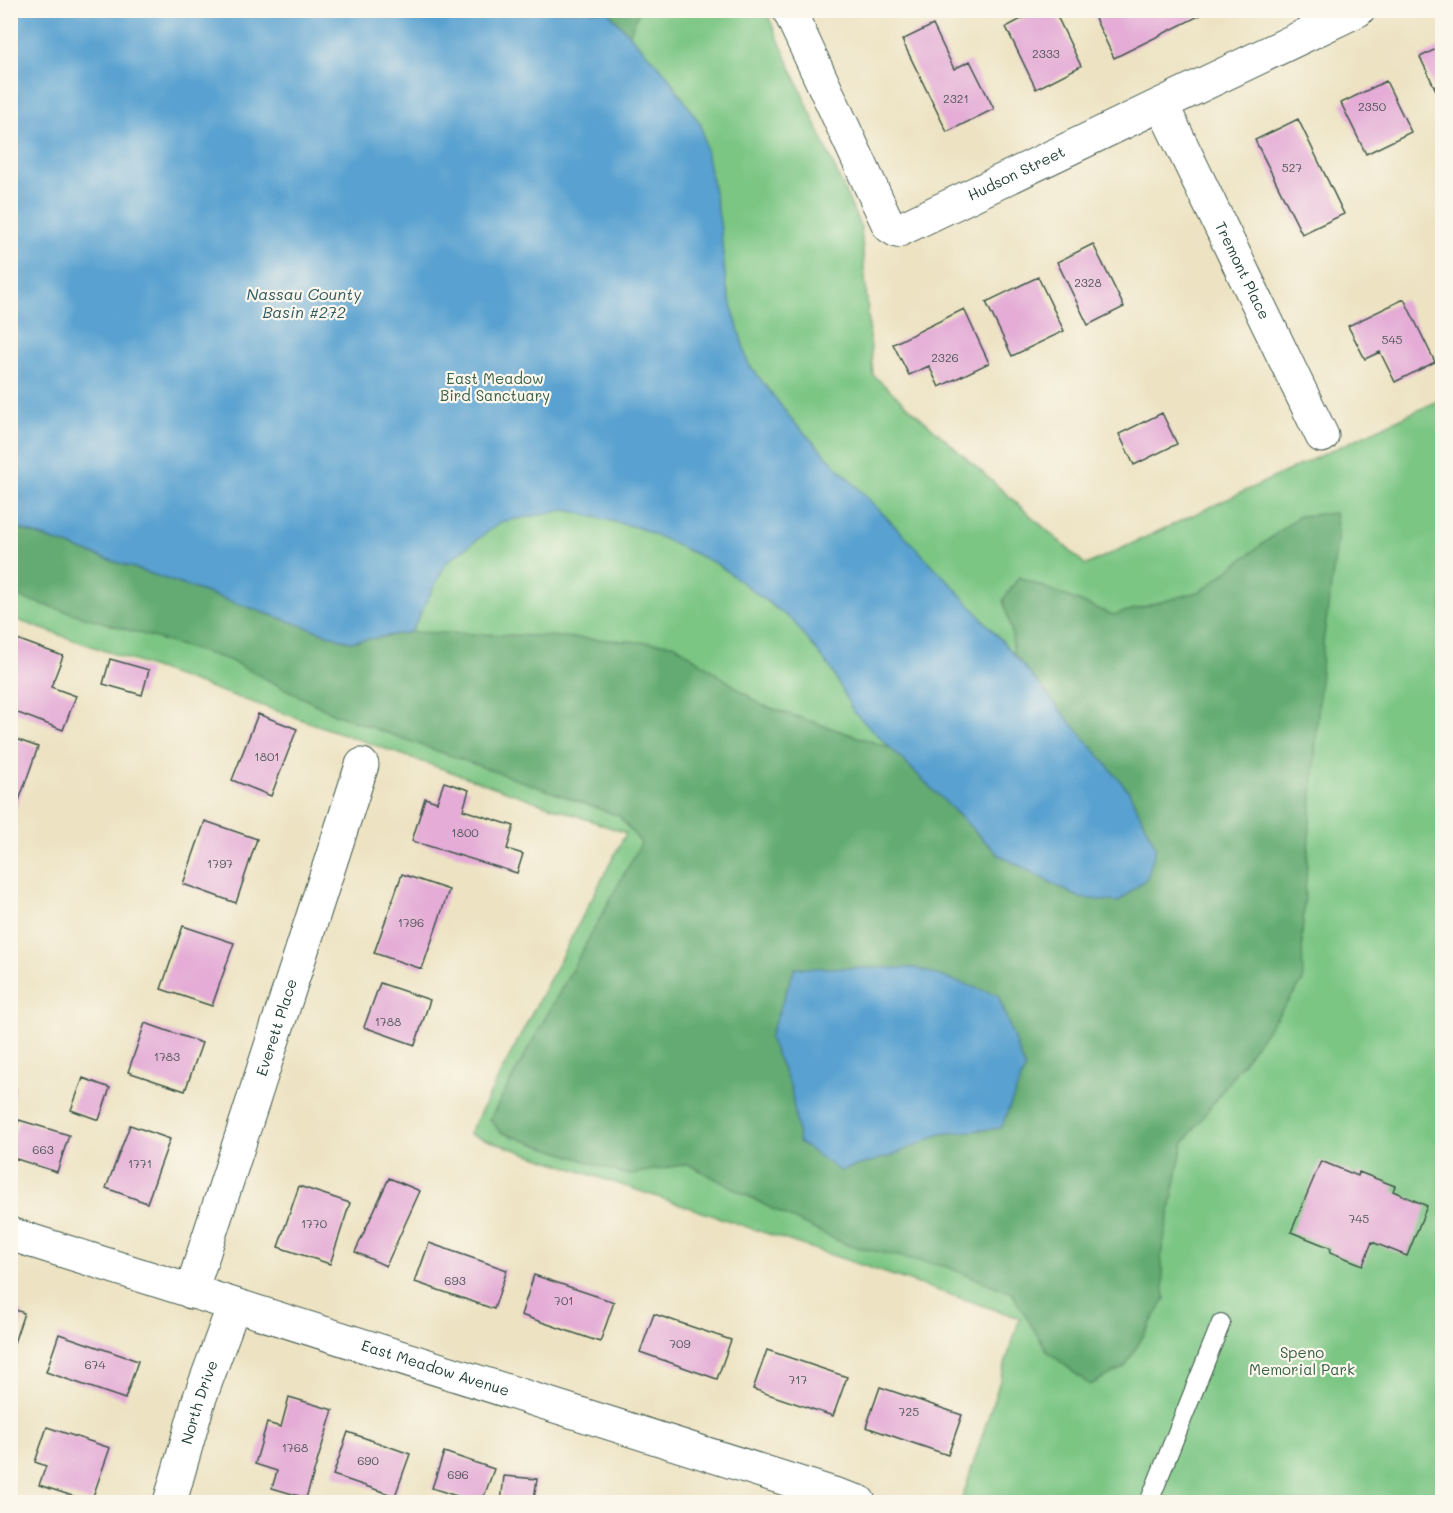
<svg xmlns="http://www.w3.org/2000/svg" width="1453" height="1513" viewBox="0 0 1453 1513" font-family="Mali,sans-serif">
	<rect width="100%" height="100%" fill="#fbf7ec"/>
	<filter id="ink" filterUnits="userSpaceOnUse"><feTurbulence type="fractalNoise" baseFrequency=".0167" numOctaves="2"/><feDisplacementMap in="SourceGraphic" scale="12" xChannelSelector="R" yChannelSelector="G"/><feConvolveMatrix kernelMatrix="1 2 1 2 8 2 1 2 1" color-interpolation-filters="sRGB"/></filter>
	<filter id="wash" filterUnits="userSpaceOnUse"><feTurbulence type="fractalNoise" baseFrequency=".008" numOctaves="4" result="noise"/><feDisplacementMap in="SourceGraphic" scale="24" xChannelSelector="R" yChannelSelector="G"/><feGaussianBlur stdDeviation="1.35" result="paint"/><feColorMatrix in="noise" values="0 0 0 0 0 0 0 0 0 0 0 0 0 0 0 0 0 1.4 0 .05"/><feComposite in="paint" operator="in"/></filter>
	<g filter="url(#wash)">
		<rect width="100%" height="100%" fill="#ede3c3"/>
		<!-- green -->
		<path fill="#7bc684" stroke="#4d825c" stroke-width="1.5" d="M11,11H766L861,228L873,375L1086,565L1442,399V1502H961L1020,1318L469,1134L626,833L11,618Z"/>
		<!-- forest -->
		<path fill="#64ab72" stroke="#427453" stroke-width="1.5" d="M610,11H639L629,35L612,16Z
			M1335,513L1338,535L1323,643L1302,935L1303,981L1183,1144L1161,1255L1165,1299L1125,1367L1090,1385L1047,1351L1012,1293L947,1267L847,1245L776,1211L688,1164L627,1175L500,1132L490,1119L641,843L619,816L334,714L229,660L11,595V526L350,642L411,632L545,636L674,644L762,705L891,748L999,855L1061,711L1014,654L1011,629L1003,600L1019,577L1113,615L1201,591L1299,516Z"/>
		<!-- water -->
		<path fill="#59a1d0" stroke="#3c6f82" stroke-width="1.5" d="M11,10L610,11L612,16L667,75L701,125L720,222L726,285L748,363L793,421L952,585L1004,643L1128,790L1156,847L1147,878L1118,902L1080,898L999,855L853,711L831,669L793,621L717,564L640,528L566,510L501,522L446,563L411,632L350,642L11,526Z
			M795,968H915L998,995L1025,1069L1001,1128L941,1134L891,1156L840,1171L799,1142L791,1088L769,1038Z"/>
		<g id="blocks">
			<!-- building -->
			<path fill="#e4acd6" d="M1039,10H1054L1081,66L1036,89L1006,27Z
				M1091,10H1198L1201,15L1114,58Z
				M933,25L954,69L970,61L994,109L947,132L902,40Z
				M1442,46V103L1420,57Z
				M1386,81L1411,132L1366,154L1341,103Z
				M1298,119L1344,214L1302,234L1255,140Z
				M1093,244L1124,307L1088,325L1057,262Z
				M1038,277L1064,331L1012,356L986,302Z
				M1404,299L1435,362L1395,382L1380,352L1365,359L1348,326Z
				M964,309L989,363L939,387L929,366L909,375L893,344Z
				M1162,413L1177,444L1134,465L1119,434Z
				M14,638L63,656L51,687L76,696L63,730L10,710V647Z
				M110,659L149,670L142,695L103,684Z
				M258,714L297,729L271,796L232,780Z
				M10,737L38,747L16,809L10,807Z
				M444,782L469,790L463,810L514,826L507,849L523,854L517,873L412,841L425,798L437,802Z
				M205,821L257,839L236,903L183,884Z
				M402,874L449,890L422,969L374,953Z
				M183,926L234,943L212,1006L161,989Z
				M380,983L430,1000L415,1045L364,1027Z
				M145,1023L202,1043L185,1091L128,1072Z
				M83,1078L110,1088L99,1120L71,1110Z
				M10,1088L16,1089L11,1104H10Z
				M19,1120L69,1135L57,1172L10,1157V1146Z
				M130,1125L170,1139L147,1203L106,1188Z
				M1321,1161L1358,1176L1359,1172L1395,1186L1393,1191L1427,1206L1407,1256L1372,1242L1363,1265L1330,1252L1331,1248L1291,1232Z
				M389,1178L420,1191L386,1266L355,1252Z
				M299,1186L350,1203L330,1264L278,1247Z
				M429,1243L507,1270L494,1309L415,1282Z
				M534,1275L614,1302L600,1342L521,1315Z
				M10,1308L24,1313L11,1352H10Z
				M654,1314L731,1340L717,1379L640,1352Z
				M59,1334L138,1361L125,1399L46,1372Z
				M767,1350L847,1377L833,1416L753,1389Z
				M880,1387L962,1415L948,1455L866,1427Z
				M289,1397L333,1410L306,1498L272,1488L277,1471L255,1464L267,1423L281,1427Z
				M47,1427L110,1448L91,1502L39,1485L46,1466L35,1462Z
				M348,1432L410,1454L395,1496L333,1475Z
				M444,1452L494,1469L482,1502H475L432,1488Z
				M504,1476L537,1479L534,1499L552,1502H501Z"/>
		</g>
	</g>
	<g filter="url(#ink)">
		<use href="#blocks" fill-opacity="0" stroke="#3e5649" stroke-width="1.5"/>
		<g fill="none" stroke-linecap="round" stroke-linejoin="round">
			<!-- lane casing -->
			<g stroke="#3e5649" stroke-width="20">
				<path id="lane" d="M1149,1502L1221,1323"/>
			</g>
			<!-- street casing -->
			<g stroke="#3e5649" stroke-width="35">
				<g id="street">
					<path id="s1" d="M789,10L889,226L897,231L1358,10"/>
					<path id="s2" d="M1162,105L1322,436"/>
					<path id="s3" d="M191,1292L362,765"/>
					<path id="s4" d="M170,1502L199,1400L234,1305"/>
				</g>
			</g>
			<!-- secondary casing -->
			<g stroke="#3e5649" stroke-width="35">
				<g id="secondary">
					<path id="s5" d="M10,1234L859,1502"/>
				</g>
			</g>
			<!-- lane -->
			<use href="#lane" stroke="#fff" stroke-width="18"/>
			<!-- street -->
			<use href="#street" stroke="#fff" stroke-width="33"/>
			<!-- secondary -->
			<use href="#secondary" stroke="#fff" stroke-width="33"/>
		</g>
	</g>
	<g text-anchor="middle" stroke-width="4.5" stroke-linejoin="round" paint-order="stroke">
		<!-- number labels -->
		<g font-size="12" fill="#50595c">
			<text x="1046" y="58">2333</text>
			<text x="956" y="103">2321</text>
			<text x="1372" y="111">2350</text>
			<text x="1292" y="172">527</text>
			<text x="1088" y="287">2328</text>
			<text x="1392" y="344">545</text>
			<text x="945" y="362">2326</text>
			<text x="267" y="761">1801</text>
			<text x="465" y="837">1800</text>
			<text x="220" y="868">1797</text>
			<text x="411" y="927">1796</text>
			<text x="388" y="1026">1788</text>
			<text x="167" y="1061">1783</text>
			<text x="43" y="1154">663</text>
			<text x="140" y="1168">1771</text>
			<text x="1359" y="1223">745</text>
			<text x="314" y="1228">1770</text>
			<text x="455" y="1285">693</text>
			<text x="564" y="1305">701</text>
			<text x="680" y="1348">709</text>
			<text x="95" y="1369">674</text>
			<text x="798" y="1384">717</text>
			<text x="909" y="1416">725</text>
			<text x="295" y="1452">1768</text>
			<text x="368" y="1465">690</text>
			<text x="458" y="1479">696</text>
		</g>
		<!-- street labels -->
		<g font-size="15" fill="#1f3d34" stroke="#fbf7ec">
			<text dy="5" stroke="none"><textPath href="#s1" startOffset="380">Hudson Street</textPath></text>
			<text dy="5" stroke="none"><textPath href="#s2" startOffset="184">Tremont Place</textPath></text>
			<text dy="5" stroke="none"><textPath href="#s3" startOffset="278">Everett Place</textPath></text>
			<text dy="5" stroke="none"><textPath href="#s5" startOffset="446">East Meadow Avenue</textPath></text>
			<text dy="5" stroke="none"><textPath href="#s4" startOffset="104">North Drive</textPath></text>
		</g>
		<!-- park labels -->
		<g font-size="15" fill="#365f48" stroke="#fbf7ec">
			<text x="495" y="384">East Meadow<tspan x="495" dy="17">Bird Sanctuary</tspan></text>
			<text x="1302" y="1358">Speno<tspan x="1302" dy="17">Memorial Park</tspan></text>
		</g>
		<!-- water labels -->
		<g font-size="16" font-style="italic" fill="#305b63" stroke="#fbf7ec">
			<text x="304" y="300">Nassau County<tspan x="304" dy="18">Basin #272</tspan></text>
		</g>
	</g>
	<!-- margin -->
	<rect width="1453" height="1513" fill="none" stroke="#fbf7ec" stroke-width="36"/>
</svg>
